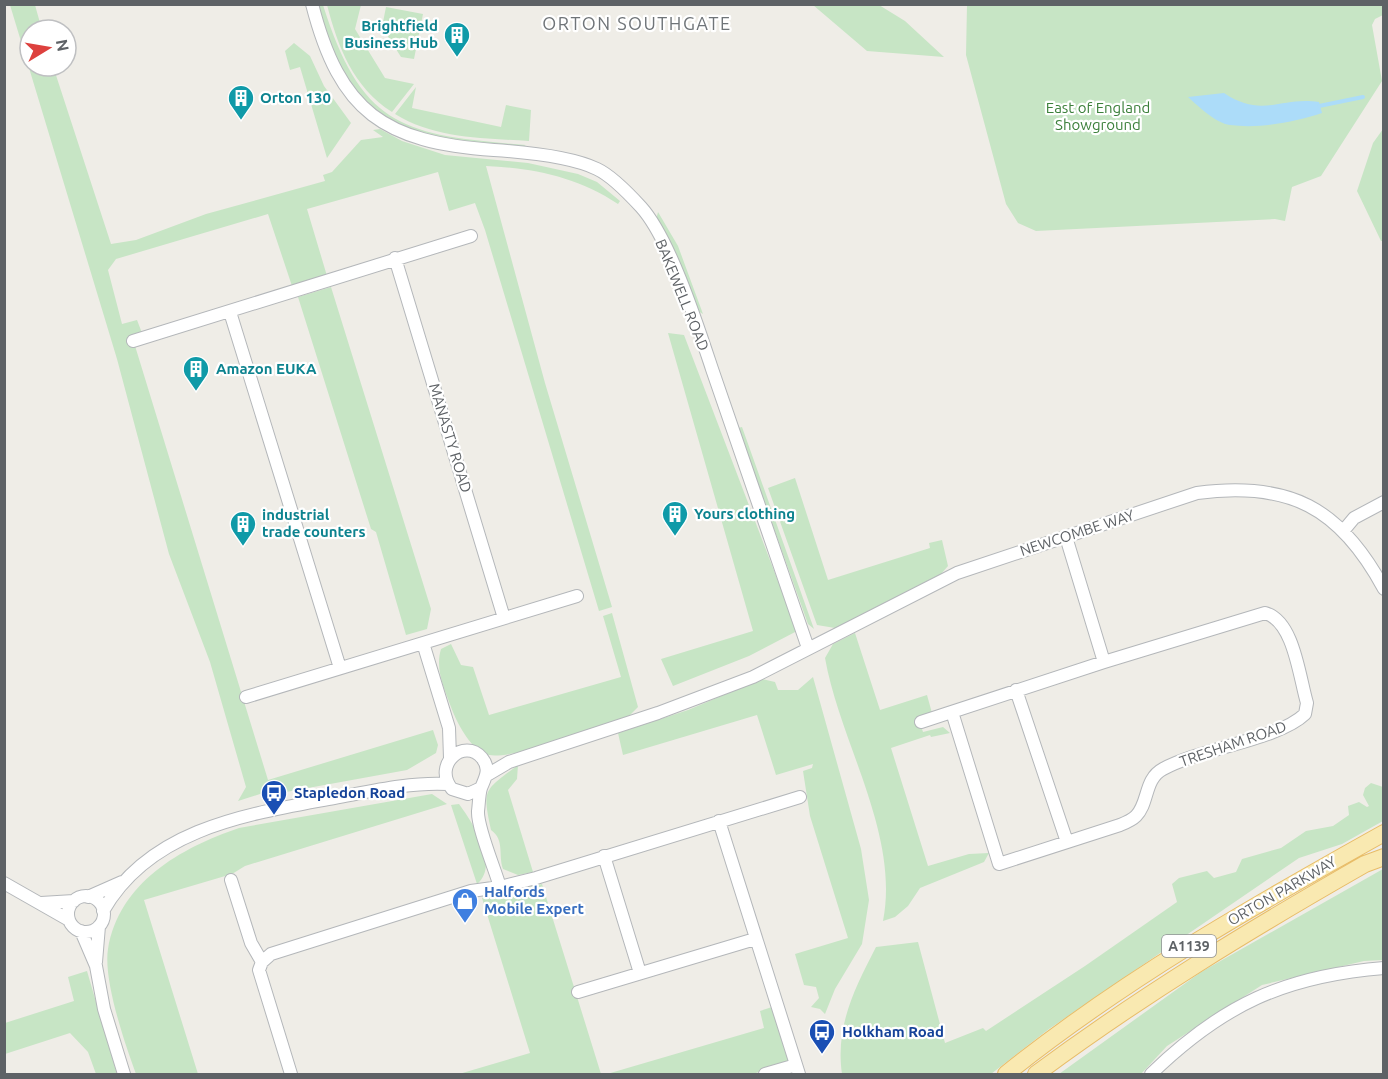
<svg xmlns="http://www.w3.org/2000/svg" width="1388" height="1079" viewBox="0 0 1388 1079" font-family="Ubuntu,sans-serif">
	<rect width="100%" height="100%" fill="#efede7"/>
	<!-- green -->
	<path fill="#c7e5c5" d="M10,5H35L42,30H30V66H53L111,244L136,240L206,214L325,181L323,175L332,172L361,140L383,137L373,130L380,129L402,141L445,155L528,163L578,174L597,182L620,201L618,204C578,177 533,168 486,166L545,383L612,607L599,611L485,230L475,203L449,211L438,172L307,209L327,276L292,286L268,214L116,259L108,270L122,324L137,320L142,333L132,336L268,780L433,730L438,745L436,753L407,770L264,796L263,793L238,801L246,787L210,662L169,554L117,359Z
		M318,5H323C362,129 405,135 526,145L520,148L484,147L406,131L367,105L347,81L334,56Z
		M327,5H361L355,29L385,78L414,84L392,112C353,87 338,47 327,5Z
		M813,5H879L905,21L944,57L867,51Z
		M967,5H1383V15L1375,19L1372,25L1382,81L1321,176L1292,187L1285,221L1275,219L1036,231L1018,223L1006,204L966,55Z
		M386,7L423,14L414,59L401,57L382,27Z
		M294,43L310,56L324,86L351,123L327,158L300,67L290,70L285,51Z
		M416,87L412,108L501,127L506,105L531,110L529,141C484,138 435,139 395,114Z
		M1383,129L1384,241H1381L1357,191L1373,143Z
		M658,212L678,246L703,314L698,311L668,238L656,220Z
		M331,287L431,609L427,629L406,635L376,532L371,529L298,297Z
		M668,333L684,335L797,631L749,656L673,686L661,659L753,631Z
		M742,427L814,629L808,624L738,428Z
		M795,478L828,580L930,548L929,543L942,540L948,566L941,574L835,628L817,625L768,488Z
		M612,613L638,707L627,718C601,726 508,763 485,754C470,748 456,721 451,707C444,688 435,669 441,649L451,644L461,665L473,667L489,715L621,677L603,616Z
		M855,633L880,710L927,695L932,713L919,720L923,732L943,727L950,733L931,737L930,735L891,748L928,866L969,854L989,853L984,862L920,888L908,906L895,917L883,921C900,834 840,743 825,658L833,644Z
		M813,677L861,849L869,900L862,944L835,989L825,1014L820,1009L811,1007L819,998L816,987L804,985L795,954L848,938L810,816L803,771L812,768L813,764L776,775L757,715L623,755L618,733L688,710L762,679L775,682L778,690H798Z
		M518,765L517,779L508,790L533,872L518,875L503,869C498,855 505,840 491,830C482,788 484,791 518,765Z
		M1371,783L1383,787V821L1342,844L1299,858L1049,1029L991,1074H842C835,1026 855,988 876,947L918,942L945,1043L983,1028L986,1031L1085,966L1177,902L1172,884L1179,878L1207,871L1214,878L1236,872L1242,859L1281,848L1306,831L1333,826L1349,815L1348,806L1359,802L1367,807L1369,806L1363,795L1365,788Z
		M432,794L447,804L245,866L232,874L144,900L198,1074H136C125,1044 103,980 108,949C119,883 180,848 239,828Z
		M459,804C473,823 500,865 477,884L451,805Z
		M1383,869V960L1364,961L1262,985L1167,1046L1141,1074H1059L1201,972Z
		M542,884L601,1074H459L530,1053L482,898Z
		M87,971L117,1074H96L88,1052L70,1033L5,1054V1023L74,1001L68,977Z
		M772,1007L789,1062L753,1074H607L764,1028L760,1011Z"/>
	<!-- water -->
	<path fill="#acdcf9" d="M1224,93C1263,119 1280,96 1319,102L1322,113C1294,122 1260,129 1230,125C1216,123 1199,107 1188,97Z"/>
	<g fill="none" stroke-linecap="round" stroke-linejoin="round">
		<!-- stream -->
		<path stroke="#acdcf9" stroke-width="4" d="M1319,106L1363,97"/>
		<!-- minor casing -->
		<g stroke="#b4b7ba" stroke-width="14">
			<path id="minor" d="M312,4C340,113 384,142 494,150C524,152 570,156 597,169C612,176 630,195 641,207C670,239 698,327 712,369C744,462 776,555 808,648
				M395,258L504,618
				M230,312L340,668
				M133,341L471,236
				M1344,530L1354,518L1384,502
				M1066,537L1104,662
				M423,643L449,728L450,758
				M1016,690L1067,842
				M246,697L577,596
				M921,722L1104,662L1265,613C1294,621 1299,676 1307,703L1305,714C1278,740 1201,748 1163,769C1144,779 1149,803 1136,816C1132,820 1125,823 1120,825L999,864L952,712
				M487,775L509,762L658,713L753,677L957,573L1197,493C1289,481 1340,507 1384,589
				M719,821L799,1074
				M604,856L640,973
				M231,880L251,943L262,962
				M4,883L69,920
				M500,887L536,878L800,797
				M68 914a18 18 0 1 1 36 0a18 18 0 1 1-36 0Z
				M88,897L122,882
				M41,903L74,901
				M103,911C150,828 249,814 334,798C372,791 409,782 448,784
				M81,931L96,966L104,1009L124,1074
				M96,962L99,926
				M578,992L755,939
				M291,1074L259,970L262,962L271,954L471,891L500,887C495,869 477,827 478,811C479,804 479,794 481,788C485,778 491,769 482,758C464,737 432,765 452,789L468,794L481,788
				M765,1074L796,1065
				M1151,1074C1222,1005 1284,976 1384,968"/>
		</g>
		<!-- major casing -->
		<g stroke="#e8bc67" stroke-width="18">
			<path id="major" d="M1006,1074C1123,980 1253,906 1384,833
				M1036,1074C1141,996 1251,929 1365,864L1384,857"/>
		</g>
		<!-- minor -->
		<use href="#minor" stroke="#fff" stroke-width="12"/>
		<!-- major -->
		<use href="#major" stroke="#f9e9b1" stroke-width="16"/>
	</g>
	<!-- icons -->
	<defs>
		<g id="building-pin" transform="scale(1.35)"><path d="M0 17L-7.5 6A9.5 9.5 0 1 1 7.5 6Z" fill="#0f9aa8" stroke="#fff"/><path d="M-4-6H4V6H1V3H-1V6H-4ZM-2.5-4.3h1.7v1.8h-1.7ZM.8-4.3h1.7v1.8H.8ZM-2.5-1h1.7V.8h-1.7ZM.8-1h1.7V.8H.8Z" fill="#fff"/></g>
		<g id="bus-pin" transform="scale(1.35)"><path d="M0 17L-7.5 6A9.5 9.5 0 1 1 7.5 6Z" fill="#1a4fb4" stroke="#fff"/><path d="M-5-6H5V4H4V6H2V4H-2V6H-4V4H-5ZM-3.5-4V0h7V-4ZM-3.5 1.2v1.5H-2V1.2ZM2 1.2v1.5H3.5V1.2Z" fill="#fff"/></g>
		<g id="shop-pin" transform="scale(1.35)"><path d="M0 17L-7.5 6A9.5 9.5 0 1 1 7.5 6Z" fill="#3f7fe0" stroke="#fff"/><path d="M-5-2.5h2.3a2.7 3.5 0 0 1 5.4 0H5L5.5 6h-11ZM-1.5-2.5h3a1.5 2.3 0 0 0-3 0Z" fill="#fff"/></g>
	</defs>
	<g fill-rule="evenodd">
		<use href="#building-pin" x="457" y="35"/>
		<use href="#building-pin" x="241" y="98"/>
		<use href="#building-pin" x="196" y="369"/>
		<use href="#building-pin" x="675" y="514"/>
		<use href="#building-pin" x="243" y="524"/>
		<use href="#bus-pin" x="274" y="793"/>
		<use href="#shop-pin" x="465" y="901"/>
		<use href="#bus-pin" x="822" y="1032"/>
	</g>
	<g text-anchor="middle" stroke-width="4.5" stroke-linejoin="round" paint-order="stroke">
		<!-- shield labels -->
		<rect fill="#fff" stroke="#8e9194" stroke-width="1.5" x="1162" y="935" width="54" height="22" rx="4.5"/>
		<g font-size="14" font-weight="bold" fill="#5e6266">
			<text x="1189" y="951">A1139</text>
		</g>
		<!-- culture labels -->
		<g font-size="15" font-weight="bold" fill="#0d838f" stroke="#fff" text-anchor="start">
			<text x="438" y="31" text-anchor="end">Brightfield<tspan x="438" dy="17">Business Hub</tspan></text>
			<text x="260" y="103">Orton 130</text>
			<text x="216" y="374">Amazon EUKA</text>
			<text x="694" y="519">Yours clothing</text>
			<text x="262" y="520">industrial<tspan x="262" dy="17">trade counters</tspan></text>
		</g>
		<!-- park labels -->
		<g font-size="15" fill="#3c803b" stroke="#fff">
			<text x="1098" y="113">East of England<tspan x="1098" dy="17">Showground</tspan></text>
		</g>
		<!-- street labels -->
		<g font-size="15" fill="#5e6266" stroke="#fff">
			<text transform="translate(682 295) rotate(68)" y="5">BAKEWELL ROAD</text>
			<text transform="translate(450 438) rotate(73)" y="5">MANASTY ROAD</text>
			<text transform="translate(1077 533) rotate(-18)" y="5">NEWCOMBE WAY</text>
			<text transform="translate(1233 744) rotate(-19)" y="5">TRESHAM ROAD</text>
			<text transform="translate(1282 891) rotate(-30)" y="5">ORTON PARKWAY</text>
		</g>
		<!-- transit labels -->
		<g font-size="15" font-weight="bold" fill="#164399" stroke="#fff" text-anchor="start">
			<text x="294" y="798">Stapledon Road</text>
			<text x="842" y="1037">Holkham Road</text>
		</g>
		<!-- shop labels -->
		<g font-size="15" font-weight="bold" fill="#366cbe" stroke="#fff" text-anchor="start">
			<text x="484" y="897">Halfords<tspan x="484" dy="17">Mobile Expert</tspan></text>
		</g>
		<!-- quarter labels -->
		<g font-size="18" letter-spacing="1.5" fill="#6f7478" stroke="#fff">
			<text x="637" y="30">ORTON SOUTHGATE</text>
		</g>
	</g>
	<!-- border -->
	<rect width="1388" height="1079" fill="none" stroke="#5e6266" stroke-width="12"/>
	<!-- north arrow -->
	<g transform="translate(48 48) rotate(79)"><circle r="28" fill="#ffffff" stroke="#bfc0c2" stroke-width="1.5"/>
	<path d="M0-4.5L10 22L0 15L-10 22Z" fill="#dd413e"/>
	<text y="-9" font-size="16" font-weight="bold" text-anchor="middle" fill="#5e6266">N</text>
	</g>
</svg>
